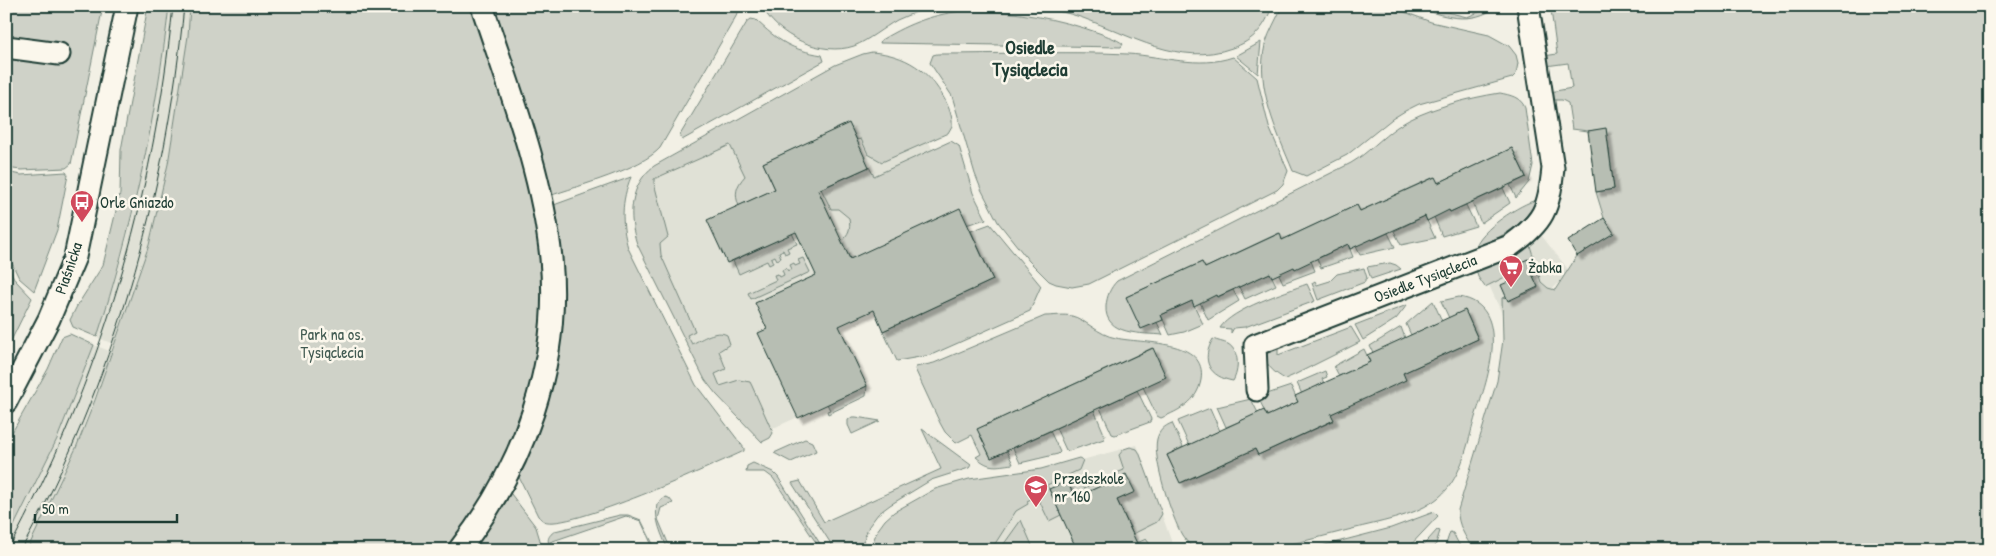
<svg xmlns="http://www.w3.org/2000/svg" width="1996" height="556" viewBox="0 0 1996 556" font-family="'Patrick Hand',sans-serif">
	<defs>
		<filter id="shadow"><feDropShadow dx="4.5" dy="4.5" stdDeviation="1" flood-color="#0004"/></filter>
	</defs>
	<rect width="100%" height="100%" fill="#f2f0e5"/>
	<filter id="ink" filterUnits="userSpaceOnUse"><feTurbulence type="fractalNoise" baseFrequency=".02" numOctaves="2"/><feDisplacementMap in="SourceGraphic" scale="10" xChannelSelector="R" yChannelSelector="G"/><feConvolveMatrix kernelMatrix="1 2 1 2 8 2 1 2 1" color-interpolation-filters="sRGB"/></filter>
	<g filter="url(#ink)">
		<!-- built -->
		<path fill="#e0e1d6" d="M169,6H190L188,36L168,164L149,245L115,345L97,337L123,254L136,202L162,64Z
			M852,64L927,138L993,280L931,355L897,361L874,310L840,326L867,386L758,435L700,362L648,254L645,182Z
			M1538,231L1570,272L1536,305L1503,316L1480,265Z
			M94,345L112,352L76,448L27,550H6V542L57,439Z
			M1137,445L1172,543L1170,550H875L1042,471Z"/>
		<!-- green -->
		<path fill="#cfd2c8" stroke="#77887e" d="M6,6H103L71,164L66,168L21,170L6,168V55L59,59L60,43L6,38Z
			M148,6H169C156,119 132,229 97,337L73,327L70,320L77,306L103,265L120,194L121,150Z
			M190,6H475L519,141L540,229L544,331L508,490L536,527L543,550H27L76,448L95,400L149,245L168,164L188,36Z
			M490,6H742L660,148C641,169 578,186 549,196Z
			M762,6H937C924,9 910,14 897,20C883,28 869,40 854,46C822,57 776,36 762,6Z
			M1031,6H1272C1265,28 1253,41 1232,48C1180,67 1130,35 1083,18C1066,12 1048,9 1031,6Z
			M1282,6H1389L1431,22L1489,35L1509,46L1516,55L1518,63L1516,74L1512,78L1419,104L1405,111L1392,119L1347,155L1306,176L1293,171C1277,132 1255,87 1265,45C1269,31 1277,19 1282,6Z
			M1414,6H1422L1467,17L1493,6H1497C1472,27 1441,16 1414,6Z
			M1537,6H1990V550H1473C1466,537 1457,525 1458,510L1497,381L1503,340L1502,298L1526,294L1538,288L1532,274L1535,273L1529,259L1512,266L1506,253L1528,239L1541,282L1548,288L1555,290L1577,256L1613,233L1604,218L1596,192L1614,189L1606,129L1588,131L1572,129L1568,103L1562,100H1551L1550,92L1572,88L1568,63L1546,66L1544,56L1557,54L1551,10L1538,11Z
			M969,10C1014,11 1057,18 1099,33C1107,36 1117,39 1123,44L1121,47L880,43L881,40C911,22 934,14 969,10Z
			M751,19L756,20C778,41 792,50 822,55L824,61L682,140L680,135L747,22Z
			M1261,42L1258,74L1236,56Z
			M872,52C906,55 929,70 945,100C949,108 953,117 952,126L948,133L882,162L868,154L861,139L857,140L849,124L763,163L775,189L739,206C734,194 736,186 745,176L730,145L654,179V183L668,237L660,244L661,255L695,331L687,335L692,344C702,339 716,329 727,335L730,344L719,351L726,369L715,374L720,386L739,380L750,382L752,386L773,433L770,438L762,442L716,394L705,380L637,244C628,217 629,185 654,166L835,65L863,54Z
			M937,54C1000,54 1064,51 1128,54C1163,56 1198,69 1233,57L1257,78L1269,127L1288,171L1283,184L1277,190L1089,284L1072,287L1056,284L1049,281L1029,261L998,222L981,189L975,174L952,96L930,63L933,55Z
			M1500,93C1510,95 1521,97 1525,108L1533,165L1529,182L1516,198L1510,185L1526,177L1512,148L1438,183L1434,177L1360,211L1357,205L1282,240L1279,233L1205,268L1202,262L1126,297L1155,318L1163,335C1143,333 1104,336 1106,306C1107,296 1110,288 1117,281L1351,163C1368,153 1381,138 1397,127C1424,109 1468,98 1500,93Z
			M951,141L959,146L973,193L986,219L850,259L841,241C849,234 851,229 849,218L838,209H831L821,189L869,167L874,176Z
			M6,172L21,175L66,172L68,175L57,230L34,291L19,278L6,251Z
			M631,177C621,201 621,223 628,248L696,385L744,448V451C716,464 566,532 544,521C542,520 540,518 538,516L516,471L547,391L551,206Z
			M1503,188L1510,203L1481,223L1472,202Z
			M1537,200C1523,226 1503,237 1476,247C1479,231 1521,203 1537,200Z
			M1466,205L1476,226L1442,236L1434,217L1448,206L1450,212Z
			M1425,216L1435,238L1401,245L1394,231Z
			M990,224L1041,286L1030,311L931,355L897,361L883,331L993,280L971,231Z
			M792,233L797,244L787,248L789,252L785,254L783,250L779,252L781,258L777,260L775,256L771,258L773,263L769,265L767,261L739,274L733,261Z
			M1388,233L1395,247L1360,255L1354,242L1370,234L1373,240Z
			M1348,244L1353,257L1321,268L1317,259Z
			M1503,255L1511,274L1485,287L1478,277L1475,266Z
			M803,258L810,272L751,299L748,293L776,280L774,275L778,274L780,277L784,275L782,270L786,268L788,271L792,269L790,265L794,263L795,266L800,264L798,260Z
			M1311,261L1315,271L1283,283L1277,270Z
			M6,262L15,280L32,298L6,351V287L11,285L6,275Z
			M1390,263L1396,265L1401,269L1371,279L1367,267Z
			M1364,268L1367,278L1365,279V282L1318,300L1312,283L1315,281L1317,285L1330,281L1337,274Z
			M1270,273L1276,285L1245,299L1239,287Z
			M1307,284L1315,301L1245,327L1234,328L1231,333V329L1220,328C1232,309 1285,292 1307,284Z
			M1233,290L1239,301L1208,320L1198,298L1214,291L1218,297Z
			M1459,297C1514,305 1487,381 1476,414C1467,444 1462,482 1434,501C1411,517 1379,522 1352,529C1323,536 1293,545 1263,549C1241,553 1217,550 1195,550C1190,545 1186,541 1182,535C1172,518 1152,458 1157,439C1159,431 1164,426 1172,423L1183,447L1167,455L1181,483L1255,449L1258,455L1333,421L1331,414L1403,373L1478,339L1465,310L1449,318L1441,301Z
			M1192,301L1203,324L1184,332L1170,335L1161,315Z
			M1433,301L1442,321L1411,335L1406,324Z
			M1407,305L1396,319L1363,340L1355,325Z
			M1045,316C1053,316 1064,314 1072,316C1085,319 1098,335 1116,338C1141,344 1208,338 1201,380C1197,402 1180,410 1161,418L1157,416L1143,387L1152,348L978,429L991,458L1007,451L1013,464C995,466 990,469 976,457L981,454L972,435L956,443L945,432L940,423L915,369L916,367L934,363Z
			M1351,327L1360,342L1292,376L1285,379C1275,373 1268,368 1264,356L1267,349L1278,341V355Z
			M1401,327L1405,338L1376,359L1370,346Z
			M70,334L94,345L57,439L6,542V443L48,369L62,337Z
			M1213,339C1217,341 1224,342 1228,344C1240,351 1239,371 1233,381C1210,377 1200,361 1213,339Z
			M1364,349L1370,362L1339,376L1334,366Z
			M1325,371L1327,377L1322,379L1324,383L1317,386L1320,392L1304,399L1297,383Z
			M867,386L866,396L828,414L827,411L830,410L827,404Z
			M1291,386L1298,402L1267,416L1258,397Z
			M1137,390L1151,419L1150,422L1115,435L1112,434L1100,408Z
			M1251,399L1261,419L1243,420L1226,427L1217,407Z
			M1210,408L1220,431L1189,445L1178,421Z
			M1094,410L1105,436L1104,439L1069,451L1066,450L1056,428Z
			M852,417H856L880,421L852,434L848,425V420Z
			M922,429L971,465L969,468L931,480L890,505L878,514L869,526L860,550H835L792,483L800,481L824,522L941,469Z
			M1050,431L1060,452L1058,454L1020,463L1013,448Z
			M805,439L812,442L816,451L791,462L774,453Z
			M1130,447L1137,449L1139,452L1162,514L1157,522L1133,534L1117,500L1134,492L1116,479L1114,474L1124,470L1119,455L1124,449Z
			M1079,458L1083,460L1079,470L1047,485L1061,515L1049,521L1037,496L1027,501L1028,504L1016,511L991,550H870L877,531L885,520L894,512L935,489L969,479L1041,469Z
			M753,463L773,472L778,477L824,550H821L773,478L765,472H746L747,466Z
			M1078,476L1084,488L1108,478L1110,482L1075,498L1067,481Z
			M665,497L669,498L673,503L661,508L658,519L671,550H668C662,535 654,520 657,504Z
			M1434,512L1438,516L1406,550H1306L1391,528Z
			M620,515H628L641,520L656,550H654L641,521L626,516L550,542L554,550H552C547,542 546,537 555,531Z
			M1021,520L1034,550H1000L1001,548Z
			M1437,530L1440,531L1434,550H1419Z
			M1450,532L1453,533L1462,550H1444Z
			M1146,539L1152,547L1159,550H1140L1137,543Z"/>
		<!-- building -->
		<path fill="#b7beb3" stroke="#1f3d34" filter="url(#shadow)" d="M849,123L869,167L818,190L850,259L960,208L993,280L883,331L874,310L839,326L867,386L798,418L758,333L767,329L755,303L816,275L796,232L727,263L707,220L775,189L763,163Z
			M1606,128L1614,189L1596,192L1588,131Z
			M1512,148L1526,177L1450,212L1449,210L1427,221L1425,216L1372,240V239L1350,249L1348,244L1295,269L1294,267L1272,277L1270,273L1217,297L1216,295L1194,306L1192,301L1161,315L1163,320L1141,329L1126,297L1202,262L1205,268L1280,233L1282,240L1357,205L1360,211L1435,177L1438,183Z
			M1604,218L1614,233L1577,256L1568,241Z
			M1528,259L1535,273L1532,274L1538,287L1508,301L1501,285L1517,278L1512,266Z
			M1465,310L1478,339L1403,373L1406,380L1331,414L1334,420L1258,455L1255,449L1180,483L1167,455L1264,410L1267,416L1298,402L1295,396L1370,362L1367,355Z
			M1153,348L1166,377L991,458L977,429Z
			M1126,474L1135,492L1117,500L1140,550H1077L1049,489L1067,481L1075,498Z"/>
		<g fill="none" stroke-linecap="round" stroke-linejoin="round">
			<!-- minor casing -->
			<g stroke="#1f3d34" stroke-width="25">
				<path id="minor" d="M6,47L59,54
					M1257,390L1255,345L1510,246C1544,222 1549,209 1553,168L1528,6
					M6,402L49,319L75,257L127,6
					M459,550C524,466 561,364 551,258C542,171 509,88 482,6"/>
			</g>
			<!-- minor -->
			<use href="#minor" stroke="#fbf7ec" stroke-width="21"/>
			<!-- tram -->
			<path stroke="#1f3d34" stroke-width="1" d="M8,550C100,381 154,197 173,6
				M21,550C113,383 166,196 184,6"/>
		</g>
	</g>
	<!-- icons -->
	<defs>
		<g id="bus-pin" transform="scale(1.25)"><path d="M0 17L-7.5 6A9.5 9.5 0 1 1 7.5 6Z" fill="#d1495b" stroke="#fbf7ec"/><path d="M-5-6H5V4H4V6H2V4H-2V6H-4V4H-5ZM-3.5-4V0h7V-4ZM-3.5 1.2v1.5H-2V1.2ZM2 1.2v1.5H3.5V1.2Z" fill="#fff"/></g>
		<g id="supermarket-pin" transform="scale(1.25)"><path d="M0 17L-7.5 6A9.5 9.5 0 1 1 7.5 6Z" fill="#d1495b" stroke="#fbf7ec"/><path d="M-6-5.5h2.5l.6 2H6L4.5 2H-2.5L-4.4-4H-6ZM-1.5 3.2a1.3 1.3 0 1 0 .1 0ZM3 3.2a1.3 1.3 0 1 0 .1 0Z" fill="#fff"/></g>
		<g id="school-pin" transform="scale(1.25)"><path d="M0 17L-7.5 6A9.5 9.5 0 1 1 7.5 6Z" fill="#d1495b" stroke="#fbf7ec"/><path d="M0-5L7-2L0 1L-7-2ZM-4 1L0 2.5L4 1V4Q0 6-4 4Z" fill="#fff"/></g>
	</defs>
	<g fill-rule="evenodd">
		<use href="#bus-pin" x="82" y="202"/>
		<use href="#supermarket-pin" x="1511" y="267"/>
		<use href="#school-pin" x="1036" y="487"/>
	</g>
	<g text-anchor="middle" stroke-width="5" stroke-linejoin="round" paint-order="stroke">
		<!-- poi labels -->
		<g font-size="16" fill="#1f3d34" stroke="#fbf7ec" text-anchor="start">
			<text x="100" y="208">Orle Gniazdo</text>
			<text x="1528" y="273">Żabka</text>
			<text x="1054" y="484">Przedszkole<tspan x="1054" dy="18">nr 160</tspan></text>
		</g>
		<!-- street labels -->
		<g font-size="16" fill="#1f3d34" stroke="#fbf7ec">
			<text transform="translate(68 268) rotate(-71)" y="6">Piaśnicka</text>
			<text transform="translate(1425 278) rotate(-21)" y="6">Osiedle Tysiąclecia</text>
		</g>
		<!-- park labels -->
		<g font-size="16" fill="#425b52" stroke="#fbf7ec">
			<text x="332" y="340">Park na os.<tspan x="332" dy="18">Tysiąclecia</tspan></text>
		</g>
		<!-- quarter labels -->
		<g font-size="19" font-weight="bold" fill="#1f3d34" stroke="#fbf7ec">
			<text x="1030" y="54">Osiedle<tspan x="1030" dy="22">Tysiąclecia</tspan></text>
		</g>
	</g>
	<!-- margin -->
	<rect width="1996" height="556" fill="none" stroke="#fbf7ec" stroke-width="25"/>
	<rect x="12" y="12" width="1971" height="531" fill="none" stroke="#1f3d34" stroke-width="2" filter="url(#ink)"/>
	<!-- scale -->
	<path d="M35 514v8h142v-8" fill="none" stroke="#1f3d34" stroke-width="2.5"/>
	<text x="42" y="514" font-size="15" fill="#1f3d34" stroke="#fbf7ec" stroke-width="4" paint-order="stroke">50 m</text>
</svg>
